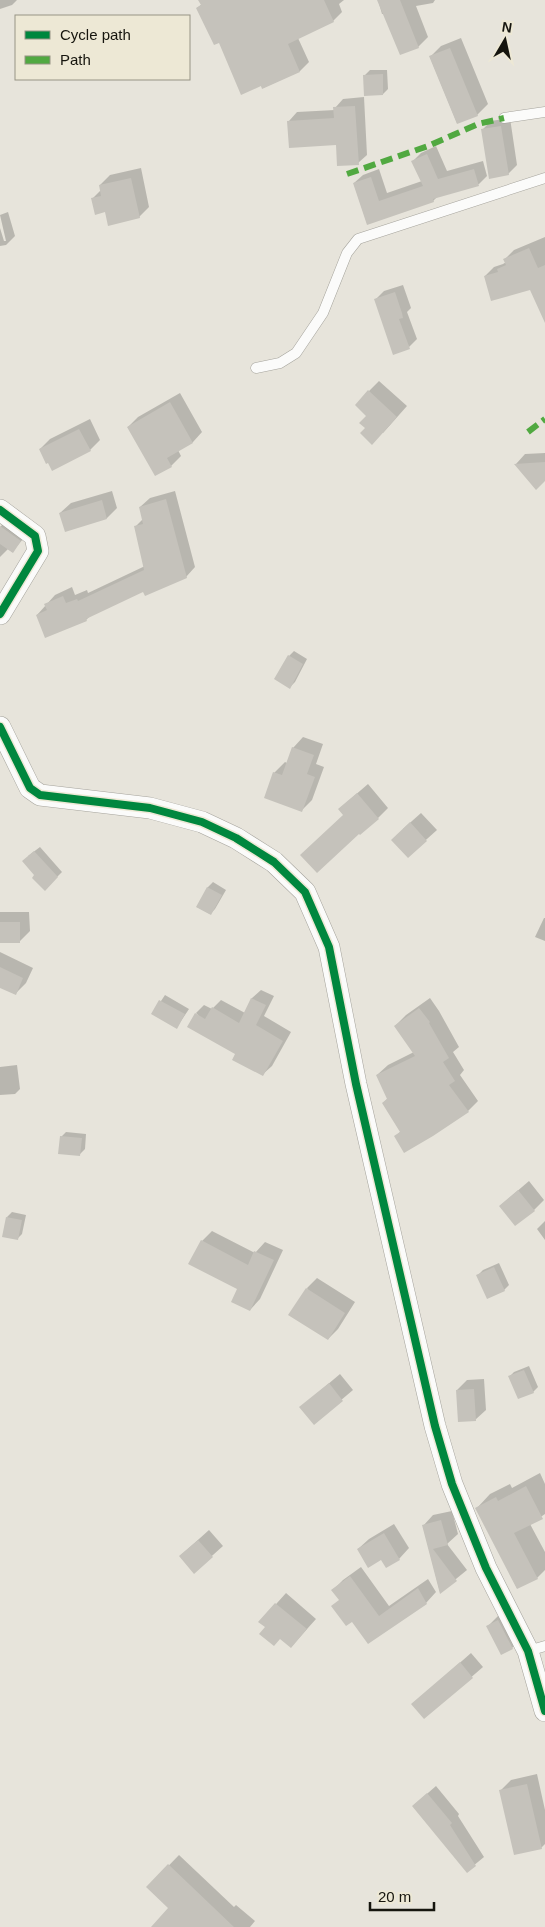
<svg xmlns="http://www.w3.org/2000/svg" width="545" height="1927" viewBox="0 0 545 1927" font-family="Arial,sans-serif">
	<rect width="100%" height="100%" fill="#e7e4db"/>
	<!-- shadow -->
	<path fill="#0003" d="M0,0H17L12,5L0,9Z
		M200,0H344L339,4L342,12L333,21L298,38L309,62L300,71L263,88L220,41L197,8L202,4Z
		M378,0H435L433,3L416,6L428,37L418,47L384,14H382Z
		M461,38L488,104L477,115L457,123L430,57L441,46Z
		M370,70H387L388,89L383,94L365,75Z
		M364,97L367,155L358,163L337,144L289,121L297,112L335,110V108L343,99Z
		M510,118L517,165L508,174L482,130L491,121Z
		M436,146L447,171L483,161L487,176L479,184L438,196L433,201L368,223L354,183L363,175L379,169L387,193L422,181L413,161L421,153Z
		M141,168L149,207L139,217L105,211L93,198L101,190L100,185L110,175Z
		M8,212L15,236L6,245L0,246V228L4,241H6L0,215Z
		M545,237V312L531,288L485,276L494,267L503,264L506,262L505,259L514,250Z
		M403,285L410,305L411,308L407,312L417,339L409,347L376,299L384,291Z
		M379,381L407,406L383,433L366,428L369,391Z
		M180,393L202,432L193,442L178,450L181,456L171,466L128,427L138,417Z
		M90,419L100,440L90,450L40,449L50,439Z
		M545,453V480L536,489L516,464L525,454Z
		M112,491L117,508L107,518L66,530L60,513L71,503Z
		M175,491L195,567L186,577L144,590L91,615L86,620L37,615L55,595L72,587L75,595L87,590L88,593L145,566L135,527L143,519L140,507L150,498Z
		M9,518L29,532L12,552L8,549L0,557V527Z
		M294,651L307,659L295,682L290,687L289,656Z
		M303,737L323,744L316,764L324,767L312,800L302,810L274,773L285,762L287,763L293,748Z
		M368,784L388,808L378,818L344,815L339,809Z
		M421,813L437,830L408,856L403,829Z
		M40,847L62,872L45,889L36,875L28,856Z
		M213,882L226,890L215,909L210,914L197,907L208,887Z
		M0,912H29L30,931L20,941H0Z
		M544,918H545V941L535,937Z
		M0,952L33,968L26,983L15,994L0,986Z
		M261,990L274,996L264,1016L291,1032L272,1066L263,1074L236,1054L196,1013L204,1005L212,1009L221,1000L245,1013L252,998Z
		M165,995L189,1009L177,1027L153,1013Z
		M430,998L439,1011L459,1047L453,1052L464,1070L460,1075L478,1101L468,1111L396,1136L401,1131L383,1103L388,1098L377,1075L388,1065L414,1052L395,1026L406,1015Z
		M17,1065L20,1089L15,1094L0,1095V1067Z
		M66,1132L86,1134L85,1149L80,1154L61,1137Z
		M529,1181L544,1200L534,1210L500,1206Z
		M12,1212L26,1215L22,1234L17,1239L7,1217Z
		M545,1221V1240L537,1229Z
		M212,1231L255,1253L265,1242L283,1250L260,1299L250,1310L238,1289L202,1241Z
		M499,1263L509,1285L504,1290L478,1275L483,1270Z
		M317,1278L355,1302L338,1329L328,1339L307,1288Z
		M529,1366L538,1387L533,1392L509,1377L514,1372Z
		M340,1374L353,1390L314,1423L301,1407Z
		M484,1379L486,1410L475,1420L457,1390L467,1380Z
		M540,1473L545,1484V1514L530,1524L545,1552V1570L537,1578L517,1588L477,1508L490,1494L510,1484L512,1488Z
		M452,1511L458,1534L447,1544L467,1570L440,1592L423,1526L433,1515Z
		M394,1524L409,1548L399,1559L386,1566L381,1558L358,1549L369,1539Z
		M209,1530L223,1546L194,1572L180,1556Z
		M361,1567L389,1606L428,1579L436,1592L426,1603L368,1642L333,1590L343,1580Z
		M286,1593L316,1619L291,1647L260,1622Z
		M509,1610L522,1638L512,1648L488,1626L498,1616Z
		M471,1653L483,1667L424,1718L413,1704Z
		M537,1774L545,1810V1844L541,1848L501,1790L511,1780Z
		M436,1786L459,1814L458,1816L484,1857L467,1871L413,1806Z
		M179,1855L234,1907L236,1905L255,1921L250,1927H152L170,1908L148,1887Z"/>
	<!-- building -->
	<path fill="#c5c2bb" d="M198,0H324L334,22L288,44L300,72L262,89L261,86L241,95L219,43L214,45L196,8L201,5Z
		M377,0H400L419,48L400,55Z
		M450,48L478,116L457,124L429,56Z
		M383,74V95L364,96L363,75Z
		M355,106L359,165L337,166L336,145L289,148L287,121L334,118L333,107Z
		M501,126L509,175L489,179L481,129Z
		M427,154L438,179L474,169L479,186L433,199L434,202L367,225L353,183L371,177L379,201L423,186L411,161Z
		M131,178L140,218L108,226L105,212L95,215L91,198L101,196L99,185Z
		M529,248L538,268L545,265V323L530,290L491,301L484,276L498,272L497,269L506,265L503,259Z
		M395,292L402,313L403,318L399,319L410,349L393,355L374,299Z
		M368,390L397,417L372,445L360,433L365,428L359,423L366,416L355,405Z
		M170,402L193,443L167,458L172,467L155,476L127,427Z
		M79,429L91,451L52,471L48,463L46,464L39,449Z
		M545,462V481L536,490L514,464Z
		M166,499L187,578L145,596L143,592L86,619L87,621L45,638L36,615L47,610L44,604L63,596L66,603L77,599L78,601L144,570L134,526L143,524L139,507Z
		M102,500L107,519L65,532L59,513Z
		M0,526L21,541L13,553L0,544Z
		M288,655L303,664L290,689L274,679Z
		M292,747L314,755L307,774L315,777L302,812L264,798L273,772L282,775Z
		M357,793L379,819L360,835L359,834L317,873L300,855L343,815L338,809Z
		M410,822L427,841L408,858L391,840Z
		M34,851L58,877L45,891L32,878L34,875L22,861Z
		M207,887L222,895L211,915L196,907Z
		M0,922H20V943H0Z
		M0,967L23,978L16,995L0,988Z
		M251,998L266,1005L256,1025L283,1041L263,1076L232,1060L235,1054L187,1027L195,1013L205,1019L212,1007L239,1023Z
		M159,1000L185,1014L177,1029L151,1014Z
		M419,1008L430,1022L429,1023L449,1058L443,1062L455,1081L449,1085L469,1112L433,1136L404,1153L394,1136L400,1132L382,1103L387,1099L376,1075L415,1056L394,1026Z
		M60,1136L82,1138L80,1156L58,1154Z
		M518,1190L535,1211L515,1226L499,1206Z
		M6,1217L22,1220L18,1240L2,1237Z
		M201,1240L248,1265L254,1251L274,1260L250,1311L231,1302L237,1289L188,1264Z
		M494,1267L505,1291L487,1299L476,1275Z
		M306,1288L345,1313L328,1340L288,1315Z
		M524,1370L534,1393L518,1399L508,1376Z
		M329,1383L343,1401L314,1425L299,1407Z
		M474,1389L476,1421L458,1422L456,1390Z
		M526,1486L543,1519L514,1533L538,1579L517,1589L475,1508L496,1497L498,1501Z
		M441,1520L448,1545L433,1549L457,1581L440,1594L422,1525Z
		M384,1533L400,1560L386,1568L381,1560L368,1568L357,1549Z
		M198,1540L213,1557L194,1574L179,1556Z
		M350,1576L379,1616L418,1588L427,1604L368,1644L352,1622L346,1626L331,1606L339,1600L331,1590Z
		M275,1603L307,1629L291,1648L280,1639L274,1646L259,1634L265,1627L258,1622Z
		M498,1620L513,1649L501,1655L486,1626Z
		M460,1662L473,1678L424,1719L411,1704Z
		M527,1784L542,1849L514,1855L499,1790Z
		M427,1793L452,1823L450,1825L476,1866L467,1873L412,1806Z
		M168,1864L234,1927H151L168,1908L146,1887Z"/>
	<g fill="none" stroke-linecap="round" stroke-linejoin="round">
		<!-- lane casing -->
		<g stroke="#a5a39c" stroke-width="11">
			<path id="lane" d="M504,118L545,112
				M256,368L280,363L296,353L323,313L347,253L358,239L545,178
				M528,1651L545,1646"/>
		</g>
		<!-- street casing -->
		<g stroke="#a5a39c" stroke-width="22">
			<path id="street" d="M0,510L35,536L38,551L0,614
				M0,727L30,788L40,795L150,808L202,822L236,838L274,862L305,892L329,947L356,1084L435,1426L452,1484L486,1568L528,1651L545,1711"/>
		</g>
		<!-- lane -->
		<use href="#lane" stroke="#fbfbfa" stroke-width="10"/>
		<!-- street -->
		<use href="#street" stroke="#fbfbfa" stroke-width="21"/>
		<!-- quiet -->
		<path stroke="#51a941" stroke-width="6" stroke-dasharray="12 6" stroke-linecap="butt" d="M347,174L428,146L478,124L504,118
			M528,432L545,419"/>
		<!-- cycleway casing -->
		<g stroke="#ede8d5" stroke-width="11">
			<path id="cycleway" d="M0,510L35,536L38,551L0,614
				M0,727L30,788L40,795L150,808L202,822L236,838L274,862L305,892L329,947L356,1084L435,1426L452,1484L486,1568L528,1651L545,1711"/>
		</g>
		<!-- cycleway -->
		<use href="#cycleway" stroke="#00873e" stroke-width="8"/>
	</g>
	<!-- legend -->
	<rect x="15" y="15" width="175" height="65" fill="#ede8d5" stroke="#979485"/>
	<rect x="25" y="31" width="25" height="8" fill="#00873e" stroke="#979485"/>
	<text x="60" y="40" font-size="15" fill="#16150e">Cycle path</text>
	<rect x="25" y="56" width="25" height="8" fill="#51a941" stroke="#979485"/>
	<text x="60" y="65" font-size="15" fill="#16150e">Path</text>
	<!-- north arrow -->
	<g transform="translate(505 40) rotate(9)" stroke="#ede8d5" stroke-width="4" paint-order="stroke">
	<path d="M0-4L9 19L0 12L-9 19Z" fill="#16150e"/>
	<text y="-8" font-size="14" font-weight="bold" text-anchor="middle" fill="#16150e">N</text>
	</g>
	<!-- scale -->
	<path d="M370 1902v8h64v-8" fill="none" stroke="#16150e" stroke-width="2.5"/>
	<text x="378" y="1902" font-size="15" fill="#16150e" stroke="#ede8d5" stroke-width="4" paint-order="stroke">20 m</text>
</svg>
